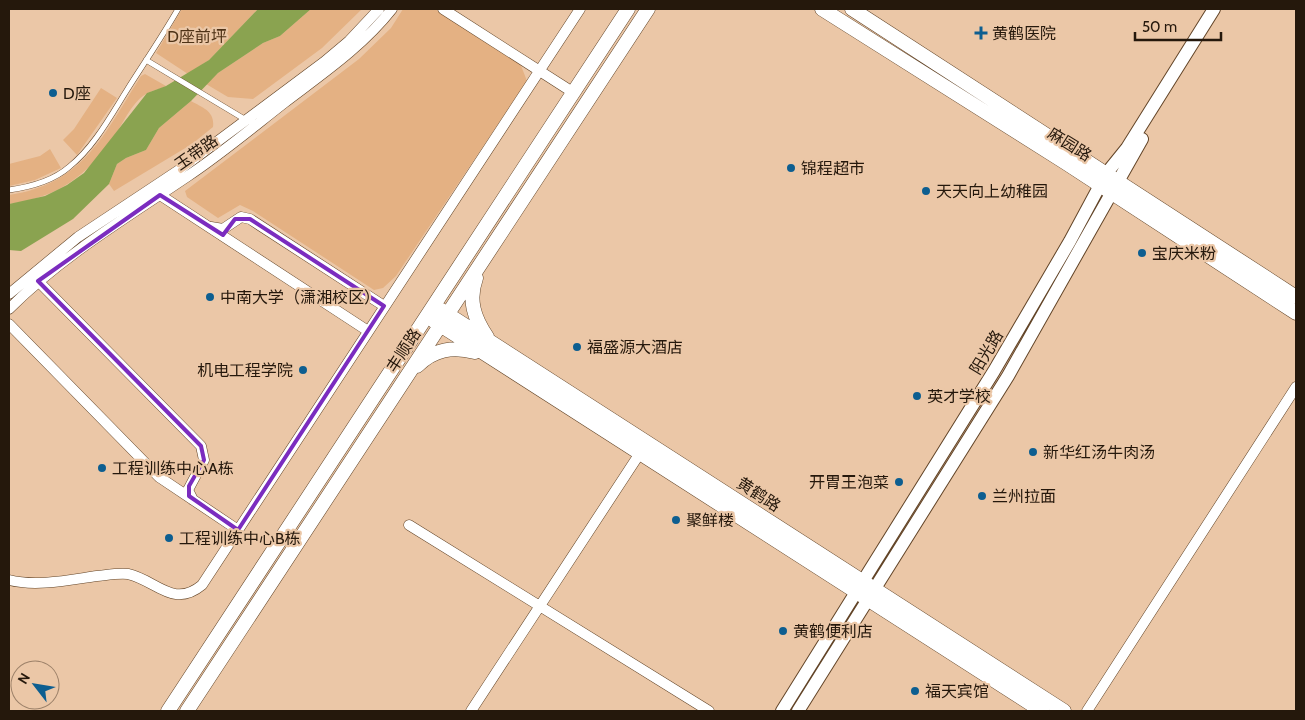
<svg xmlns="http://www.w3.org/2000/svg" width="1305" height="720" viewBox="0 0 1305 720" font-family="Cabin,'Noto Sans SC',sans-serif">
	<rect width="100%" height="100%" fill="#ebc7a7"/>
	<!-- green -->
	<path fill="#e4b183" d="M182,9H258L209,60L188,74L156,53Z
		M311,9H362L322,48L253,99L228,97L206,84L218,73L263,43L280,36Z
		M403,9H435L520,63L527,81L396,276L383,288L374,290L253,211L240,205L218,218L187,197L185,191L359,59L391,28Z
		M145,74L166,86C161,89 153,90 148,93C133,100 124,122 115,135C87,176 59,197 9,204V195C84,184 104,134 141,76Z
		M101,88L117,98L77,155L63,140L74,129Z
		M191,101C203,108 215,111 213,127L192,144L114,191L109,184L117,164L126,158L146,150L159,128Z
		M50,149L61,168L35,180L9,186V164L40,156Z"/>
	<!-- water -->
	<path fill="#8aa350" d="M258,9H311L280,36L263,43L218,73L191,101L159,128L146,150L126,158L117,164L109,184L73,219L21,251L9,250V204L45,196L67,185L84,173L147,93L166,86L209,60Z"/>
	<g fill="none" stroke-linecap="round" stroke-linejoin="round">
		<!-- service casing -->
		<g stroke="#624427" stroke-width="6">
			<path id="service" d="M146,60L246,120
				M9,190C30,187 53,181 69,167C94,147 110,117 127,90C144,63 162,37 178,9"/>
		</g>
		<!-- minor casing -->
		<g stroke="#624427" stroke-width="11">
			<path id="minor" d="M443,9L574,93
				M160,195L368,331
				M211,227L223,229L241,217L250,219L384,306
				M35,278L201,446L204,460L188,490L193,500
				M9,294L78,237L179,170L324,62L349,41L379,9
				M9,309C62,256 126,218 188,176C221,154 252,128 284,103C322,74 362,47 392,9
				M9,324L159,477L238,530
				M409,525L709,711
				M9,580C36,587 69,580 97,576C107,575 118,573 128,574C156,580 173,609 202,585L580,9
				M471,711L644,447
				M1087,711L1296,387"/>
		</g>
		<!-- tertiary casing -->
		<g stroke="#624427" stroke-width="14">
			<path id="tertiary" d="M782,711L994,371L1070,241L1106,174L1127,148L1214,9
				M798,711L1008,376L1142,139"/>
		</g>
		<!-- secondary casing -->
		<g stroke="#624427" stroke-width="15">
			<path id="secondary" d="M822,9L1066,163L1296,313
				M852,9L1296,297
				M476,278C468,300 474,318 487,337
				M441,310L1064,711
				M434,321L1042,711
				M417,366C434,349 453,346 475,352
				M168,711L628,9
				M187,711L648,9"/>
		</g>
		<!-- service -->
		<use href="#service" stroke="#fff" stroke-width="5"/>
		<!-- minor -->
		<use href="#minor" stroke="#fff" stroke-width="10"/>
		<!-- tertiary -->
		<use href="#tertiary" stroke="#fff" stroke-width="12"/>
		<!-- secondary -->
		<use href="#secondary" stroke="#fff" stroke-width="14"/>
	</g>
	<!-- marked area -->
	<path fill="none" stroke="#7b2cbf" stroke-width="4" stroke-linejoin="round" d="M160,195L223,235L235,219H250L384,306L238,530L189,496V486L204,460L201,446L38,281Z"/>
	<!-- markers -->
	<g fill="#0d5e90" stroke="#ebc7a7" stroke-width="2">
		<path d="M978.5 25.5h5v5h5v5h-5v5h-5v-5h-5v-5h5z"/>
		<circle cx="53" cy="93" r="5"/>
		<circle cx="791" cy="168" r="5"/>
		<circle cx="926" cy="191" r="5"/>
		<circle cx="1142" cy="253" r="5"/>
		<circle cx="210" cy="297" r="5"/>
		<circle cx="577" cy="347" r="5"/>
		<circle cx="303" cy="370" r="5"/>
		<circle cx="917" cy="396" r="5"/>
		<circle cx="1033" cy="452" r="5"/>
		<circle cx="102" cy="468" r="5"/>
		<circle cx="899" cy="482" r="5"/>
		<circle cx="982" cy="496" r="5"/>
		<circle cx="676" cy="520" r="5"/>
		<circle cx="169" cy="538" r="5"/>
		<circle cx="783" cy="631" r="5"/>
		<circle cx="915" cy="691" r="5"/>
	</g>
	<g text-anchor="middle" stroke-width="4.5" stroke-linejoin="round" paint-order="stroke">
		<!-- poi labels -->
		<g font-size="16" fill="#25180c" stroke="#ebc7a7" text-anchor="start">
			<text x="992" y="39">黄鹤医院</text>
			<text x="63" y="99">D座</text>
			<text x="801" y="174">锦程超市</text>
			<text x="936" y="197">天天向上幼稚园</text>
			<text x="1152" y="259">宝庆米粉</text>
			<text x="220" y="303">中南大学（潇湘校区）</text>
			<text x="587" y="353">福盛源大酒店</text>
			<text x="293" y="376" text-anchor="end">机电工程学院</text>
			<text x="927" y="402">英才学校</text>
			<text x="1043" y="458">新华红汤牛肉汤</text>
			<text x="112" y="474">工程训练中心A栋</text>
			<text x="889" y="488" text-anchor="end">开胃王泡菜</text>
			<text x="992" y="502">兰州拉面</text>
			<text x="686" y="526">聚鲜楼</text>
			<text x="179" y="544">工程训练中心B栋</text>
			<text x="793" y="637">黄鹤便利店</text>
			<text x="925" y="697">福天宾馆</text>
		</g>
		<!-- park labels -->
		<g font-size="16" fill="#4e3216" stroke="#ebc7a7">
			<text x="197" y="42">D座前坪</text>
		</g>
		<!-- street labels -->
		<g font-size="16" fill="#25180c" stroke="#ebc7a7">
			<text transform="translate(1070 144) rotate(32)" y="6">麻园路</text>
			<text transform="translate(196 152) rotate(-35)" y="6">玉带路</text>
			<text transform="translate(403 350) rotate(-57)" y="6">丰顺路</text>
			<text transform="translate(986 352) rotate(-59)" y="6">阳光路</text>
			<text transform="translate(759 494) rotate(33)" y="6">黄鹤路</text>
		</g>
	</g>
	<!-- border -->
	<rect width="1305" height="720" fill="none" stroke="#25180c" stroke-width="20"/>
	<!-- north arrow -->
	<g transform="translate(35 685) rotate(301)"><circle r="24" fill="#ebc7a7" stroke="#9c8169"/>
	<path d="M0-4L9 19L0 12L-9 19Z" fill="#0d5e90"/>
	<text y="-8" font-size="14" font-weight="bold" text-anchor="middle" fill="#25180c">N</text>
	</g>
	<!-- scale -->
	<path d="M1135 32v8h86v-8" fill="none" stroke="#25180c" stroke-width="2.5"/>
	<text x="1142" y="32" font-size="15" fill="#25180c" stroke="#ebc7a7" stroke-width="4" paint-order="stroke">50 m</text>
</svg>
